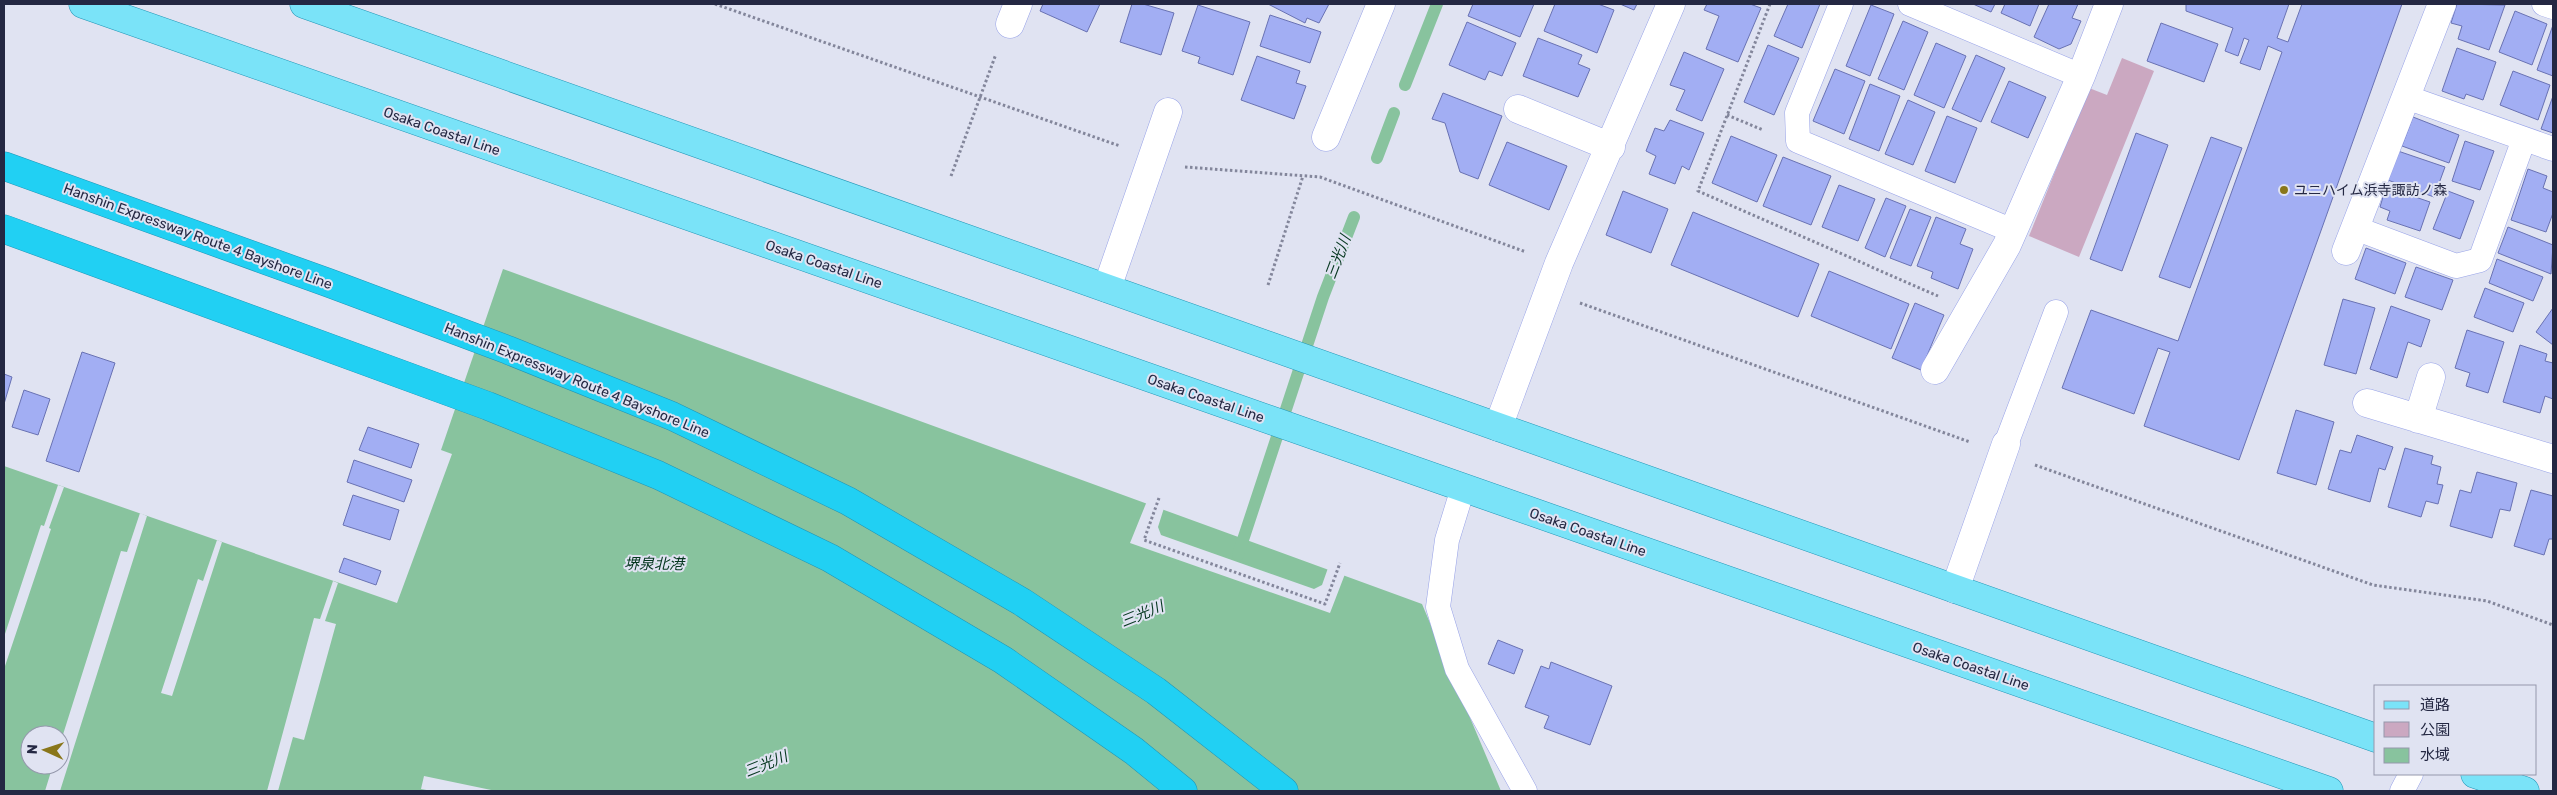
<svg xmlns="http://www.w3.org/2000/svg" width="2557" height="795" viewBox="0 0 2557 795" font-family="Rubik,'Noto Sans JP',sans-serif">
	<rect width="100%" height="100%" fill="#e0e3f2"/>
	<!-- green -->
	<path fill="#cba8c1" d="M2122,58L2154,71L2079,257L2029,236L2089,88L2107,95Z"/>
	<!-- water -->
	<path fill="#88c39e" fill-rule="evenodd" d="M503,269L1422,604L1501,791H4V466L397,603L452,454L441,450ZM30,735H60V765H30Z"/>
	<!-- pier -->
	<path fill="#e0e3f2" d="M58,485L64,487L49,528L51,529L4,669V637L41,525L44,526Z
		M1147,501L1164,508L1158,527L1161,535L1314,589L1322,585L1328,568L1345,574L1330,613L1130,543Z
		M140,513L147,516L60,791H45L53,765H60V744L121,551L127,552Z
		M217,540L222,542L172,696L161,693L198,579L203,581Z
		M333,581L338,583L325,621L336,624L304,740L293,737L278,791H267L314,618L320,619Z
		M424,776L496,791H432L421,789Z"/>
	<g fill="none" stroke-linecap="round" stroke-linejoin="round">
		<!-- stream -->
		<path stroke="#88c39e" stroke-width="12" d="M1405,85L1437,4
			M1377,158L1394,113
			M1238,555L1323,297L1354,217"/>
	</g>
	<!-- building -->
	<path fill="#a2aef3" stroke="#6972b3" d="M1043,4H1100L1087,32L1040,11Z
		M1132,4H1143L1174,13L1161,55L1120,42Z
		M1268,4H1329L1319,23L1307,18L1305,23Z
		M1473,4H1534L1520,37L1468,16Z
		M1555,4H1598L1614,10L1597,53L1544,31Z
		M1620,4H1637L1634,10Z
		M1707,4H1750L1761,8L1738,62L1706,49L1719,16L1704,10Z
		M1788,4H1820L1802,48L1774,36Z
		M1973,4H1995L1991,12Z
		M2005,4H2039L2030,26L2001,13Z
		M2049,4H2078L2072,18L2081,21L2071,44L2059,49L2034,37Z
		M2186,4H2289L2277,38L2288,42L2302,4H2402L2239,460L2144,426L2170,352L2158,348L2134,414L2062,388L2091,310L2178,341L2282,52L2268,46L2260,70L2240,63L2249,40L2244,38L2238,56L2225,51L2233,28L2186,11Z
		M2457,4L2505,5L2489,50L2458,39L2462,26L2451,23Z
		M1198,5L1250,22L1233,75L1198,63L1200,57L1182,51Z
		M1871,5L1894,14L1870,76L1846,66Z
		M2515,11L2547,24L2532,65L2499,52Z
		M1270,15L1321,32L1310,63L1260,46Z
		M1903,21L1928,32L1904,90L1878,79Z
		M1467,22L1516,43L1502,76L1489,71L1485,80L1449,65Z
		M2161,23L2218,44L2204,82L2147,61Z
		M2553,25V76L2537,70Z
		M1538,38L1582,55L1578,64L1590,69L1578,97L1523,76Z
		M1936,43L1966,56L1944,108L1914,95Z
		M1768,45L1799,58L1774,115L1744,102Z
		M2457,48L2496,62L2483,100L2466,94L2464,99L2442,91Z
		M1684,52L1724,69L1702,121L1676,110L1685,90L1670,85Z
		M1976,55L2005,68L1981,122L1952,109Z
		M1257,56L1300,71L1296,83L1306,86L1294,119L1241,100Z
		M1835,69L1865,81L1844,134L1813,121Z
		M2513,71L2550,85L2538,120L2500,105Z
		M2009,81L2046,97L2028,138L1991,122Z
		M1870,84L1900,96L1879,151L1849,139Z
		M1443,93L1502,116L1478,179L1460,172L1445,123L1432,119Z
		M2553,96V133L2541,129Z
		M1908,100L1935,112L1913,165L1885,154Z
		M1947,116L1977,128L1955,183L1925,171Z
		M2413,117L2459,135L2449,163L2402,146Z
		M1670,120L1704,133L1689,170L1682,166L1675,184L1649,174L1656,156L1646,151L1655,128L1664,131Z
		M2136,133L2168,145L2122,271L2090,259Z
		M1731,136L1777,155L1757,202L1712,183Z
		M2211,137L2242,148L2190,288L2159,277Z
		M2465,141L2494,151L2480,190L2452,181Z
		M1507,142L1567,166L1549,210L1489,185Z
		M2395,150L2445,167L2434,197L2385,179Z
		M1783,157L1831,176L1811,225L1763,206Z
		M2528,169L2547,176L2543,188L2553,192V213L2546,232L2511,220Z
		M1839,185L1875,199L1858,241L1822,227Z
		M2386,187L2430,202L2420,231L2387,220L2390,211L2380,207Z
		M1623,191L1668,209L1651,253L1606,235Z
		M2448,191L2474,201L2460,239L2433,229Z
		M1886,198L1906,206L1885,257L1865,248Z
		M1910,209L1931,217L1911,266L1890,258Z
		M1693,212L1819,264L1798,317L1671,265Z
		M1936,217L1966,229L1960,244L1973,249L1958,289L1931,278L1933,272L1917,266Z
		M2508,227L2553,245L2551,274L2498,253Z
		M2366,248L2406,263L2395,294L2355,279Z
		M2497,259L2543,277L2533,301L2489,283Z
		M2416,267L2453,280L2442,310L2405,297Z
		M1829,271L1909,304L1891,349L1811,316Z
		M2485,288L2524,303L2513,332L2474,317Z
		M2343,299L2375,308L2356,374L2324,365Z
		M1915,303L1944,315L1921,370L1892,358Z
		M2391,306L2430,320L2421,347L2408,342L2397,378L2370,369Z
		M2553,308V345L2536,332Z
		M2467,330L2504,342L2488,393L2466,386L2470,373L2455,368Z
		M2520,345L2547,354L2545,361L2553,363V399L2545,396L2540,413L2503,402Z
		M82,352L115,363L79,472L46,461Z
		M4,374L12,377L4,404Z
		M24,390L50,399L38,435L12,427Z
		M2296,410L2334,422L2316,485L2277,473Z
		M368,427L419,444L411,468L359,450Z
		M2357,435L2393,447L2385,470L2379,468L2370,502L2328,489L2340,450L2351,453Z
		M2405,448L2433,456L2431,464L2441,467L2437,484L2443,485L2438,504L2426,501L2421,517L2388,507Z
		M354,460L412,480L404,502L347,482Z
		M2477,472L2517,483L2510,511L2500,509L2492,538L2450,526L2460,490L2471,493Z
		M2531,490L2553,496V539H2549L2544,555L2514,546Z
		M353,495L399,510L390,540L343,525Z
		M344,558L381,571L376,585L339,572Z
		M1498,640L1523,650L1514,674L1488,664Z
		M1551,662L1612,686L1590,745L1544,728L1549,716L1525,707L1541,666L1549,669Z"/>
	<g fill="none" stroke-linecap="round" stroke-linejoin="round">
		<!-- service casing -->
		<g stroke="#98a3e8" stroke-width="25">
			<path id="service" d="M1841,4L1797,113L1798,141L2013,231
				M1910,4L2081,76
				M2544,4L2553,7
				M2406,97L2553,149
				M2355,228L2456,266L2480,260L2524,139
				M2006,444L2056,312
				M1463,488L1447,540L1438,607L1457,669L1525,791
				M2402,791L2411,774"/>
		</g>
		<!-- minor casing -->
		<g stroke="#98a3e8" stroke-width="29">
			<path id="minor" d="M1010,24L1018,4
				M1518,109L1611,147
				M1326,137L1381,4
				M2346,251L2442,4
				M1107,288L1168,112
				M1935,370L2007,245L2081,76L2109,4
				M2367,403L2553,459
				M2418,419L2431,377
				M1498,427L1559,263L1671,4
				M1955,589L2006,444"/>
		</g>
		<!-- primary casing -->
		<g stroke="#2295b5" stroke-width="29">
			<path id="primary" d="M83,4L2329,791
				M304,4L2376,738
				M2475,774L2525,791"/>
		</g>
		<!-- motorway casing -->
		<g stroke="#2295b5" stroke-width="29">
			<path id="motorway" d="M4,166L329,283L508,350L672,416L848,501L1022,602L1156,691L1284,791
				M4,229L488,406L658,475L830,558L1003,660L1134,751L1183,791"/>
		</g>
		<!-- path -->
		<path stroke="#83869b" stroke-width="3" stroke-dasharray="2.5 2.5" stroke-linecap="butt" d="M715,4L1120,146
			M1770,4L1698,191L1938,296
			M1727,115L1763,130
			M1185,167L1320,177L1526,252
			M951,176L996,54
			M1268,285L1303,176
			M1580,303L1970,442
			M2035,465L2373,585L2487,601L2553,625
			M1159,498L1144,540L1325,604L1340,563"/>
		<!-- service -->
		<use href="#service" stroke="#fff" stroke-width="24"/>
		<!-- minor -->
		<use href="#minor" stroke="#fff" stroke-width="28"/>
		<!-- primary -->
		<use href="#primary" stroke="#7ae3f8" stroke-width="28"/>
		<!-- motorway -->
		<use href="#motorway" stroke="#21d0f3" stroke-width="28"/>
	</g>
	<!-- markers -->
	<circle fill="#89761a" stroke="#e0e3f2" stroke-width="2" cx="2284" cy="190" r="5"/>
	<g text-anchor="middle" stroke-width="4" stroke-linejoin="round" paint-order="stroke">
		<!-- street labels -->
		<g font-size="14" fill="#242843" stroke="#e0e3f2">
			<text transform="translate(442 131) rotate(19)" y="5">Osaka Coastal Line</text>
			<text transform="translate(198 236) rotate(20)" y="5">Hanshin Expressway Route 4 Bayshore Line</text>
			<text transform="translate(824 264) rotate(19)" y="5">Osaka Coastal Line</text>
			<text transform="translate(577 380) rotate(22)" y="5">Hanshin Expressway Route 4 Bayshore Line</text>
			<text transform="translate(1206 398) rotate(19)" y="5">Osaka Coastal Line</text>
			<text transform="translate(1588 532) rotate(19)" y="5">Osaka Coastal Line</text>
			<text transform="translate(1971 666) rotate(19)" y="5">Osaka Coastal Line</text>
		</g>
		<!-- poi labels -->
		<g font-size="14" fill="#242843" stroke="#e0e3f2" text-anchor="start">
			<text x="2294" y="195">ユニハイム浜寺諏訪ノ森</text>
		</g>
		<!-- water labels -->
		<g font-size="15" font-style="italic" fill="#05371f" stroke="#e0e3f2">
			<text transform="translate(1338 257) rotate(-69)" y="5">三光川</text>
			<text x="654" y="569">堺泉北港</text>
			<text transform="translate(1142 614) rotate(-22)" y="5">三光川</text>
			<text transform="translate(766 764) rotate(-22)" y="5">三光川</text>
		</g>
	</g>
	<!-- border -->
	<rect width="2557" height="795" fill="none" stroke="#242843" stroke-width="10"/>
	<!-- legend -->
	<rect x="2374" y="685" width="162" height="90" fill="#e0e3f2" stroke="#9598ac"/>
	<rect x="2384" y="701" width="25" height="8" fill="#7ae3f8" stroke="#9598ac"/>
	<text x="2420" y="710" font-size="15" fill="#242843">道路</text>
	<rect x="2384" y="722" width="25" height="15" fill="#cba8c1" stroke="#9598ac"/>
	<text x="2420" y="735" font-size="15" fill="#242843">公園</text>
	<rect x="2384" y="748" width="25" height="15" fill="#88c39e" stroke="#9598ac"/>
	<text x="2420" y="760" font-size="15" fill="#242843">水域</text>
	<!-- north arrow -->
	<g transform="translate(45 750) rotate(273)"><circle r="24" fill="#e0e3f2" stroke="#9598ac"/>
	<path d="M0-4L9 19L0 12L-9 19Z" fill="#89761a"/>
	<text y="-8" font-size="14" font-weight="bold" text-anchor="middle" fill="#242843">N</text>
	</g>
</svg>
